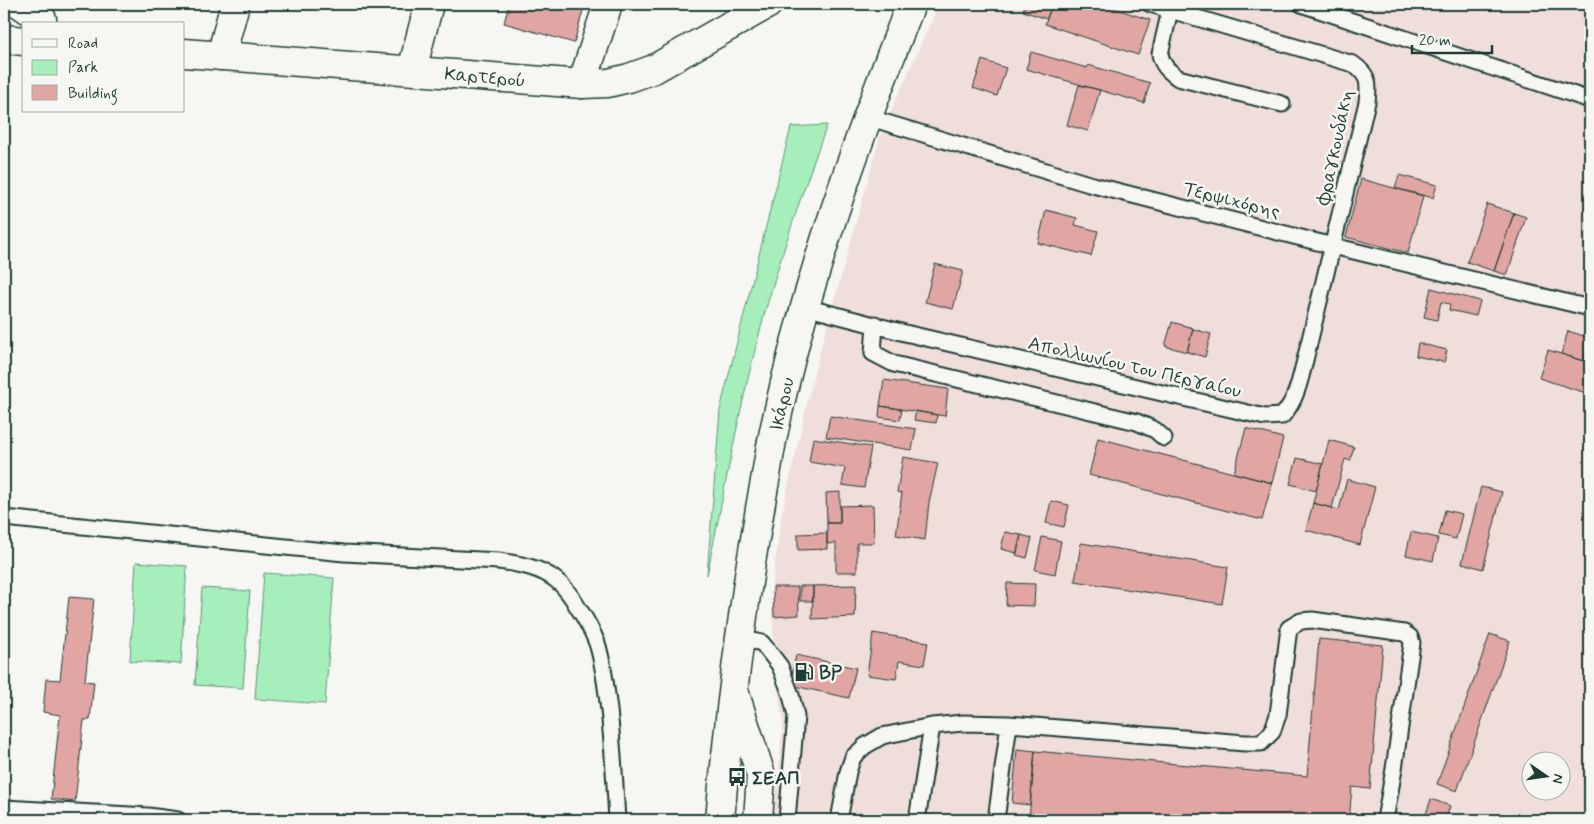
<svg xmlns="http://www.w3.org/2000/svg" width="1594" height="824" viewBox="0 0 1594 824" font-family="Mynerve,sans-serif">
	<rect width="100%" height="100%" fill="#f6f6f2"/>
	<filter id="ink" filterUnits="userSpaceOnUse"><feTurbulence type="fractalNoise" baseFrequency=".02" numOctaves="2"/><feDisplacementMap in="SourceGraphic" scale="10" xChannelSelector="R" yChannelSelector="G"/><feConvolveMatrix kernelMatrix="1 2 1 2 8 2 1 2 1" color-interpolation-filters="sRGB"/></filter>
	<g filter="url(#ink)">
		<!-- built -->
		<path fill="#f0deda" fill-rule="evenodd" d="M939,4H1590V820H774L783,721L776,677L771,592L782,513L814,373L881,133ZM1532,762H1562V792H1532Z"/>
		<!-- green -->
		<path fill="#a6efbd" stroke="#629678" d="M827,125C804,187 783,249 765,312C741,398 725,487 707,575L720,410L791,127Z
			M136,562L187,566L181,664L130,661Z
			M264,573L334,578L325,704L255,699Z
			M202,588L250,591L243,688L195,685Z"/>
		<!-- building -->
		<path fill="#e1a6a3" stroke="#1f3d34" d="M509,4H573L584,7L574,43L504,23Z
			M1025,4H1052L1047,19L1023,11Z
			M1052,4H1101L1150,20L1138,55L1045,24Z
			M1031,52L1087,68L1088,65L1150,83L1144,103L1026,69Z
			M982,60L1006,68L997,96L973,88Z
			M1079,85L1100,90L1088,131L1067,125Z
			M1399,175L1437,185L1433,198L1395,188Z
			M1361,179L1423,196L1408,253L1346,237Z
			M1487,204L1514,213L1494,271L1467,262Z
			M1046,210L1077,218L1075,225L1098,231L1091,256L1038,243Z
			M1514,213L1526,217L1507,275L1494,271Z
			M935,264L963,271L953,309L925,302Z
			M1431,288L1480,301L1476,316L1449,310L1450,304L1441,302L1437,320L1424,317Z
			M1172,322L1193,328L1187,352L1165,346Z
			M1193,329L1211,334L1205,357L1187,352Z
			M1568,331L1590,338L1583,361L1561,354Z
			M1418,343L1447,350L1444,362L1416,356Z
			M1548,350L1590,363V378L1586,393L1539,378Z
			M884,380L948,389L945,416L880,406Z
			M880,406L902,409L900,420L879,417Z
			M916,411L937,415L936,423L914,420Z
			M830,416L916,429L912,450L826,437Z
			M1246,428L1283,438L1272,483L1234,473Z
			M813,438L871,447L864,488L842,485L845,468L809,462Z
			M1098,438L1272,483L1262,520L1089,475Z
			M1329,440L1354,447L1350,461L1345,459L1332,508L1313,503Z
			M903,457L938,463L929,502L925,540L896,535L902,493L897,492Z
			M1297,458L1323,464L1316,491L1290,484Z
			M1347,479L1375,487L1360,545L1306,530L1313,503L1339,510Z
			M1481,487L1502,492L1483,569L1462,563Z
			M840,492V523H827L826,493Z
			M1051,501L1069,505L1064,527L1046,523Z
			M873,505L874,543H857V572H836V543L827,544V523H840V506Z
			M1445,510L1462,514L1456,539L1439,535Z
			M1005,532L1021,535L1017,553L1001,549Z
			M1411,532L1438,538L1433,561L1406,555Z
			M827,533V549L798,550V534Z
			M1021,535L1032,538L1027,558L1016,555Z
			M1042,537L1061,541L1055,574L1035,570Z
			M1081,543L1228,567L1222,604L1075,581Z
			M1007,583L1035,584L1034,606L1006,605Z
			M856,585L855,617L812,619L813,586Z
			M800,586H813V601H800Z
			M773,587H798L799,615L774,617Z
			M69,597L94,599L85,681L94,682L90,720H84L75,802L51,799L60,715L43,712L46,679L60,680Z
			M873,633L928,642L924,665L899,661L896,679L867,675Z
			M1490,634L1510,641L1457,791L1437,784Z
			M1319,639L1383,645L1370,789L1352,787L1349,820H1029L1035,751L1307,776Z
			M796,655L856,668L849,698L790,685Z
			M1017,749L1035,751L1030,805L1012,803Z
			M1431,799L1450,806L1445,820H1424Z"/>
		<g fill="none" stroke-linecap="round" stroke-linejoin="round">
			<!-- lane casing -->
			<g stroke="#1f3d34" stroke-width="19">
				<path id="lane" d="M1301,4L1590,100
					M1170,10L1160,54C1162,66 1169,71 1178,78L1282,104
					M867,117L1089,184L1333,246L1590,308
					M805,307L905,333L1265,417L1282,416C1297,400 1301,376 1306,356L1367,102C1369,84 1370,76 1353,64L1150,4
					M875,324L873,353L894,364L1137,422L1155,430L1164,438
					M4,518L344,553L499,561C518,564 540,567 556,580C565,587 572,597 577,606C585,618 592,630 597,643C604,665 606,688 609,710C613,747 615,784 617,820
					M740,638L762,643L780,666L791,695L796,716L787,820
					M4,808L148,816L178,820
					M839,820L848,772L853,757L865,746L882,736L932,726L963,723L1009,724L1245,743H1261L1272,732L1278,715L1289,628L1301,621L1312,620L1404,633L1410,637L1412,643L1394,769L1385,820
					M917,820L932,726
					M996,820L1009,724"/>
			</g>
			<!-- street casing -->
			<g stroke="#1f3d34" stroke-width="31">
				<path id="street" d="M20,4L42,19
					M221,56L235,4
					M412,70L429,4
					M582,84L608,4
					M734,691L761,775L758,820"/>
			</g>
			<!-- primary casing -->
			<g stroke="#1f3d34" stroke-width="31">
				<path id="primary" d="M4,39L24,41
					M184,53L582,84L608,83L629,78L654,69L768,4
					M720,820C729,712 743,604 762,497C767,472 770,447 776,422C807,278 857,141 911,4"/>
			</g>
			<!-- lane -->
			<use href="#lane" stroke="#f6f6f2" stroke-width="15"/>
			<!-- street -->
			<use href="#street" stroke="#f6f6f2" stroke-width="28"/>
			<!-- primary -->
			<use href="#primary" stroke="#f6f6f2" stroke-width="28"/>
		</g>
	</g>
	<!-- icons -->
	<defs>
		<g id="fuel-bare" transform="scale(1.5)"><path d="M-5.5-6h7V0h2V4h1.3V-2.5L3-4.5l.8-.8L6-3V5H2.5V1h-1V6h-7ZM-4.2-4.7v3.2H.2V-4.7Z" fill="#1f3d34" stroke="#f6f6f2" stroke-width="2.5" paint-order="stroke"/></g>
		<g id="bus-bare" transform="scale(1.5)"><path d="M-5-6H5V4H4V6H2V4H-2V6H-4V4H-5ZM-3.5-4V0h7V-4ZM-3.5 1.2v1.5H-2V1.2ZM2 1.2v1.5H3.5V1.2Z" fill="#1f3d34" stroke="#f6f6f2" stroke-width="2.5" paint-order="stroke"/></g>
	</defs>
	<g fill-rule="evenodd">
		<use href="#fuel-bare" x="804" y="672"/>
		<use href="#bus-bare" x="737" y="777"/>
	</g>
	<g text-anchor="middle" stroke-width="5" stroke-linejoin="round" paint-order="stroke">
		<!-- street labels -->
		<g font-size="19" fill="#1f3d34" stroke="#f6f6f2">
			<text transform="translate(485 76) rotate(5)" y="7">Καρτερού</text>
			<text transform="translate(1334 147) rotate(-78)" y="7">Φραγκουδάκη</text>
			<text transform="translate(1232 199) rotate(14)" y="7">Τερψιχόρης</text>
			<text transform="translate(1135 366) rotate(13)" y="7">Απολλωνίου του Περγαίου</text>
			<text transform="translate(781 404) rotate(-77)" y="7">Ικάρου</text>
		</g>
		<!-- poi labels -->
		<g font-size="19" font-weight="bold" fill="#1f3d34" stroke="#f6f6f2" text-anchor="start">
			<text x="819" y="679">BP</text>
			<text x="752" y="784">ΣΕΑΠ</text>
		</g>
	</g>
	<!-- margin -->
	<rect width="1594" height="824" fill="none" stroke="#f6f6f2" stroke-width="20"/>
	<rect x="10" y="10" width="1574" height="804" fill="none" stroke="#1f3d34" stroke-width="2" filter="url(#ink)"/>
	<!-- legend -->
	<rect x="22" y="22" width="162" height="90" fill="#f6f6f2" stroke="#a0aca6"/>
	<rect x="32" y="39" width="25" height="8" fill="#f6f6f2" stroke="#a0aca6"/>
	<text x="68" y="48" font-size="15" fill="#1f3d34">Road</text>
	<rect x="32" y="60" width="25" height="15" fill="#a6efbd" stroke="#a0aca6"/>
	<text x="68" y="72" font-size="15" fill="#1f3d34">Park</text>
	<rect x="32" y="85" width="25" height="15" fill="#e1a6a3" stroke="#a0aca6"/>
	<text x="68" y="98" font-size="15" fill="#1f3d34">Building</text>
	<!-- north arrow -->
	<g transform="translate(1546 776) rotate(103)"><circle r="24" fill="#f6f6f2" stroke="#a0aca6"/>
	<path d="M0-4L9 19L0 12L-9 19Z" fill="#1f3d34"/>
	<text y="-8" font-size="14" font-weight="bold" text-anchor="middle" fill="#1f3d34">N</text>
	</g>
	<!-- scale -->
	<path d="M1412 45v8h80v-8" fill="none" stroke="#1f3d34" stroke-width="2.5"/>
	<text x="1419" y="45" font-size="15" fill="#1f3d34" stroke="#f6f6f2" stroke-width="4" paint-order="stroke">20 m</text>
</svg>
